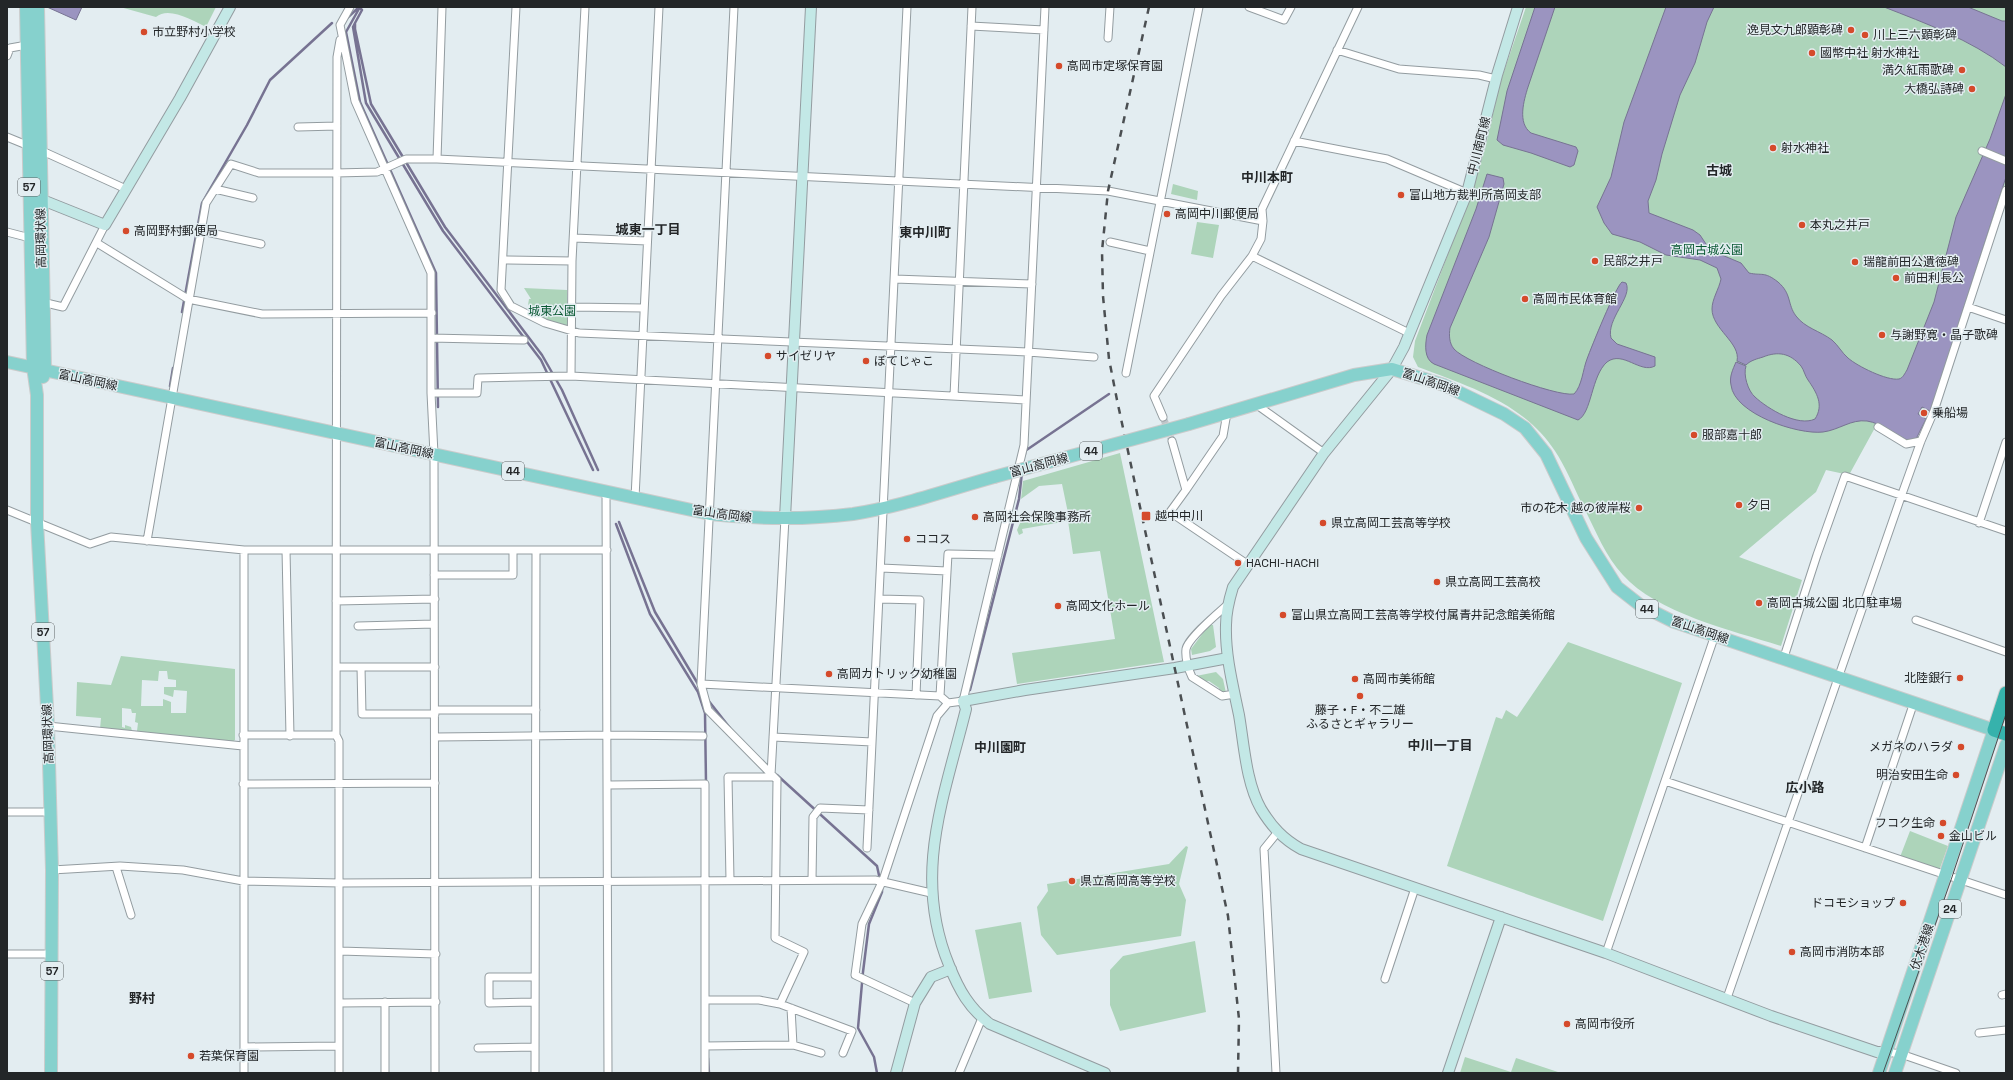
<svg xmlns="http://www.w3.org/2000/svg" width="2013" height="1080" viewBox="0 0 2013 1080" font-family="'Space Grotesk','Noto Sans JP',sans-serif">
	<rect width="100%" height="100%" fill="#e3edf1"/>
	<!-- green -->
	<path fill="#add4ba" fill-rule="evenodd" d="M120,7H216L206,27C193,21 169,6 156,17Z
		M1526,7H2006V181L1953,342L1916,439L1877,424L1849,475L1826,470L1816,492L1739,557L1802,580L1781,646C1734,631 1656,613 1623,575C1604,555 1594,526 1581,502C1573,485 1565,466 1555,451C1524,403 1468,386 1418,367L1413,357L1415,341L1469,199L1485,149L1500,83Z
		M1173,184L1198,191L1197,200L1171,194Z
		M1197,222L1219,225L1213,258L1191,254Z
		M524,288L567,290V332L536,323V308L528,305L529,299H531Z
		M1120,453L1164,662L1017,684L1012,653L1115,639L1100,551L1073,554L1068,521L1022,529L1023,533L1019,535L1017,530L1020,523L1068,513L1062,484L1039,486L1021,499L1023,481Z
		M1209,625H1213L1216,647L1210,651L1192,655L1191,649Z
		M1568,642L1682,683L1603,921L1447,866L1496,717L1502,719L1506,710L1517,717Z
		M121,656L235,669V740L230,743L100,729L101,718L76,716L77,682L111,685ZM159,671H167L168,679L176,680V687H164V694L173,697L174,690L187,691L186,713H171V702L163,699V706H141L142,680L158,681ZM122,708L131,709L132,713H136L135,722L138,723L137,731H132L131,727L125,725V728L122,727Z
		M1216,672L1223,679L1226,693H1220L1219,688L1209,681L1204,682L1196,676Z
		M1910,831L1948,846L1939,871L1900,857Z
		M1186,846L1188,847L1179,884L1186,900L1181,936L1057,955L1041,935L1037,907L1048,891L1047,884L1169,864Z
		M1021,922L1032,992L989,999L975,930Z
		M1195,941L1206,1012L1120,1031L1110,1005V970L1123,956Z
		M1465,1057L1511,1072L1516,1058L1561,1073H1460Z"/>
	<!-- water -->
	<path fill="#9b94c0" stroke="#777392" d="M47,7H82L76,20Z
		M1535,7H1555L1528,87C1524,100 1517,123 1531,133L1576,147L1578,151L1574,165L1570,167L1531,153L1503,145L1497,140L1507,91Z
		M1666,7H1714L1707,22L1695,63L1680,95L1662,154L1656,180L1648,201L1649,213L1693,230L1700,235L1710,250L1741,263L1749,273C1762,276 1764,271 1778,282C1792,294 1787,304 1796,316C1805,328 1820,331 1832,340C1838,345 1842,353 1848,358C1857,366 1887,381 1899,379C1903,378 1905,373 1907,370L1934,302L1956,217L1990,139L2006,94V177L1937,391L1930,411L1922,407L1918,414L1926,419L1916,439L1911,442C1898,436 1881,423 1867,421C1851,419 1839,430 1823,432C1798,435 1734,414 1731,385C1729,377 1733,369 1736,362L1746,366C1743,375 1748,391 1755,397C1768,409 1798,427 1815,419C1824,405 1817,393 1808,380C1805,376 1804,370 1801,366C1790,353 1778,351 1763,357C1757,359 1751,360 1746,365L1737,361C1741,343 1712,329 1712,309C1712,299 1719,289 1721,279L1717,268L1700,260L1666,255L1640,242L1612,234L1604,223L1597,207L1611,177L1624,122Z
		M1884,7H1968L2002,21H2006V67C1971,40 1925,23 1884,7Z
		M1487,174L1503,178L1504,184L1489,237L1450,328C1449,335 1449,343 1454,349C1466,363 1556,397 1574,394C1582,386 1583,369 1587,359C1591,348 1616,286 1622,282L1626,283C1633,297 1606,319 1611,338L1617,344L1655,357V366C1640,374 1623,350 1607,362C1591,376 1592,413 1578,420L1434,364C1424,359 1425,345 1427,335L1476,209Z"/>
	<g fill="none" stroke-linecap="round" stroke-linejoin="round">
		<!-- stream -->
		<path stroke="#777392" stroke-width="2.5" d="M359,7L362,10L355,23V29L371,104L445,227L542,355L562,390L598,470
			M360,7L346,32L360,102L436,273L438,407
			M346,19L357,9
			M355,23L353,27L366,103L443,231L541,360L593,470
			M182,312L202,203L247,125L270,80L332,23
			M170,386L173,368
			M1025,454V451L1109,394
			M619,522L655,612L698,684
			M616,524L650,614L698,692L705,713L706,783
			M970,690L1019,499L1022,472
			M708,700L730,728
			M777,775L877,866L880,880
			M708,1058L709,1073
			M877,1073L874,1057L858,1028L863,972L869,924L882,892V889"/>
		<!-- street-tunnel -->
		<path stroke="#bdc5c9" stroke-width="7" stroke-dasharray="7 3.5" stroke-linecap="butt" d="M1163,417L1172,441"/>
		<!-- street casing -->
		<g stroke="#939ca0" stroke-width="9">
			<path id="street" d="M350,7L340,25L355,101L431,273V393L434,454L435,1073
				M516,7L501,290L511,306L545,323L579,333L1028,352L1094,357
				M734,7L701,684L708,710L777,780L775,938L804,952L780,1004
				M1249,7L1284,20L1291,7
				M971,26L1044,30
				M1108,38L1110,7
				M1337,50L1399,69L1479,75L1496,79
				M7,56L10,48L27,45
				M298,127L337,126
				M7,137L29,146
				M1294,141L1387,159L1467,193
				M40,150L126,189
				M1982,151L2006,161
				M437,159L442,7
				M215,189L253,198
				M202,231L261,244
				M7,232L30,238
				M574,238L647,241
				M1110,242L1150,251
				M97,243L188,299L262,314L432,313
				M1252,256L1409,333
				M503,260L572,261
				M895,279L1032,284
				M42,302L63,307L105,225
				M571,307L644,308
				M1968,307L2006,320
				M431,338L524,340
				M1126,373L1199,7
				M571,376L572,261L585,7
				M431,393H477L478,378L571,376L1026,400
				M954,396L972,7
				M1257,405L1324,453
				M1163,417L1154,396L1221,296L1252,256L1261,239L1263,221L1262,209L1358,7
				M1878,427L1906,444L1921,441
				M1172,441L1186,490L1170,512L1247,564
				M1186,490L1223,436L1227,413
				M606,491L608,1073
				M635,498L659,7
				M7,510L90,544L111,537L244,550H607
				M1979,523L2006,442
				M147,541L206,203L231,164L259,173H336L377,172L406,159H437L1108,191L1263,221
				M244,550V1073
				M286,550L290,736
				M881,568L947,571
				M434,575H513V550
				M880,599L920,600L916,695
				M336,601L435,599
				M1227,605C1218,613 1188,638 1186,649C1185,657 1188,669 1192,677L1222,696L1235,694
				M1916,620L2006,652
				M358,626L434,624
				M1784,657L1817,555L1845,476L2006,531
				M336,667H435
				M361,667L362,714H435
				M701,684L940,696L948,703
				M940,696L948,554L998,555
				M435,710H536
				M48,726L243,746
				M243,735H336L337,57L340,40
				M336,735L339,741V1073
				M435,737L608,735L703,736
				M773,737L872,742
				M771,775L785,518
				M1665,781L2006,895
				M243,784L435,783
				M609,785L705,784V1073
				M7,812H50
				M867,848L907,7
				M1865,848L1914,702
				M116,867L131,915
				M52,870L120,866L183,870L243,881L340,883L875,880L931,893
				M730,880L728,777H774
				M812,880L813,817L820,808L869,810
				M340,951L436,954
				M1606,953L1715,635
				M7,954H52
				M1385,979L1415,888
				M2002,995L2006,994
				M1727,998L1902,494L1921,441L1934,411L2006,190
				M706,1000H759L780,1004L852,1031L843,1053
				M535,1002L489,1003V977H535
				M340,1003L436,1002
				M915,1003L855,975L862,924L883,880L937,716L948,703L963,701L1024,445L1045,7
				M791,1008L793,1045
				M1979,1033L2006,1030
				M705,1046L793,1045L821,1053
				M244,1047L339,1046
				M478,1048L535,1047
				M1886,1052L1901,1054L1956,1073
				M385,1073V1002
				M535,1073L536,550
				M959,1073L982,1018
				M1276,1073L1264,849L1277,833"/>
		</g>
		<!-- secondary casing -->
		<g stroke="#939ca0" stroke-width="12">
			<path id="secondary" d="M1518,7L1497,75L1467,193L1404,347L1392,369L1324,453L1233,587C1229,600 1226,612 1226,625C1225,655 1233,686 1239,715C1244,744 1246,783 1261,809C1272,827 1283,839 1301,849L1606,953L1771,1016L1877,1052H1886
				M36,199H40L105,225L180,98L230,7
				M785,518L811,7
				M896,1073L915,1003L931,977L951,969
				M1105,1073L990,1024C969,1008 959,990 949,965C912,875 944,798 966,709L963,701L1025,690L1175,668L1228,658
				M1448,1073L1501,917"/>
		</g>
		<!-- primary casing -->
		<g stroke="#cacbcb" stroke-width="14">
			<path id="primary" d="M26,7L33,367L37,395V522L48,726L52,870L51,1073
				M38,7L45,370L43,377
				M7,362L710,514C757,519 805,520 853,514C900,507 947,490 994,477
				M1189,424L1354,375L1392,369L1444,385L1504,414L1525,428L1546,454L1586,538L1617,587L1640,605L1672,621L1994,730L1879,1073
				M1895,1073L2006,745"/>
		</g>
		<!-- highway casing -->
		<g stroke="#cacbcb" stroke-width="15">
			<path id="highway" d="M2006,693L1994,730L2006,734"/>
		</g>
		<!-- street -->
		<use href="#street" stroke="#fff" stroke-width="7"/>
		<!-- secondary -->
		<use href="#secondary" stroke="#c3e8e6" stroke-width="10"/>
		<!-- primary -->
		<use href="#primary" stroke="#86d1cd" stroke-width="12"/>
		<!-- highway -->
		<use href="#highway" stroke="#36b2ac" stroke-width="13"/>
		<!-- tram -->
		<path stroke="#4b4f52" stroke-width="1" d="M1883,1073L1952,877L2006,714"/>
		<!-- rail -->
		<path stroke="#4b4f52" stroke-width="2.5" stroke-dasharray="7 7" stroke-linecap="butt" d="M1149,7L1108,191L1102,251L1103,296L1109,359L1117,400L1228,916L1239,1019L1238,1073"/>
		<!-- primary-bridge casing -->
		<g stroke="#cacbcb" stroke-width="14" stroke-linecap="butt">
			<path id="primary-bridge" d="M994,477L1189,424"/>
		</g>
		<!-- primary-bridge -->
		<use href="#primary-bridge" stroke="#86d1cd" stroke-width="12"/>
	</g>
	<!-- markers -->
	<g fill="#d54a2b" stroke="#e3edf1" stroke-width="1.5">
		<circle cx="1851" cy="30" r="4"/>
		<circle cx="144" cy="32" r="4"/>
		<circle cx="1865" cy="35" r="4"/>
		<circle cx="1812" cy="53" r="4"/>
		<circle cx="1059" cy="66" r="4"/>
		<circle cx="1962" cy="70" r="4"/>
		<circle cx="1972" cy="89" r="4"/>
		<circle cx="1773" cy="148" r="4"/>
		<circle cx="1401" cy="195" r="4"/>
		<circle cx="1167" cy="214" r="4"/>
		<circle cx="1802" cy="225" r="4"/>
		<circle cx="126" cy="231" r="4"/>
		<circle cx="1595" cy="261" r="4"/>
		<circle cx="1855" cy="262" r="4"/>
		<circle cx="1896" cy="278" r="4"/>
		<circle cx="1525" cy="299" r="4"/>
		<circle cx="1882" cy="335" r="4"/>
		<circle cx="768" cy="356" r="4"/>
		<circle cx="866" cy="361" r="4"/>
		<circle cx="1924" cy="413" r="4"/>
		<circle cx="1694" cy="435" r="4"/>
		<circle cx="1739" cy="505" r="4"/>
		<circle cx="1639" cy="508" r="4"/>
		<rect x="1141" y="511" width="10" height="10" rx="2"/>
		<circle cx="975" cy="517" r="4"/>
		<circle cx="1323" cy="523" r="4"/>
		<circle cx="907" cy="539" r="4"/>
		<circle cx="1238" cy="563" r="4"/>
		<circle cx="1437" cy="582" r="4"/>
		<circle cx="1759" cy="603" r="4"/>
		<circle cx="1058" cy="606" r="4"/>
		<circle cx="1283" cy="615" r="4"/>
		<circle cx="829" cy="674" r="4"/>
		<circle cx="1960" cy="678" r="4"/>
		<circle cx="1355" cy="679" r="4"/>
		<circle cx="1360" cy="696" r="4"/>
		<circle cx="1961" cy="747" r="4"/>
		<circle cx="1956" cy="775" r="4"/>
		<circle cx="1943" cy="823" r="4"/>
		<circle cx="1941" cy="836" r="4"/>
		<circle cx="1072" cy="881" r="4"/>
		<circle cx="1903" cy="903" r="4"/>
		<circle cx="1792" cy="952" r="4"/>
		<circle cx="1567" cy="1024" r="4"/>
		<circle cx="191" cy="1056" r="4"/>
	</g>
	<g text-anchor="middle" stroke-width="3" stroke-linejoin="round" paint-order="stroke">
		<!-- shield labels -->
		<g fill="#e3edf1" stroke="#5d6264" stroke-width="1">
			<rect x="18" y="178" width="22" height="18" rx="3"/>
			<rect x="1080" y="442" width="22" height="18" rx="3"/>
			<rect x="502" y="462" width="22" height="18" rx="3"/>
			<rect x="1636" y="600" width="22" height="18" rx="3"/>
			<rect x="32" y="623" width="22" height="18" rx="3"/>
			<rect x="1939" y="900" width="22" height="18" rx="3"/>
			<rect x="41" y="962" width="22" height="18" rx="3"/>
		</g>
		<g font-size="11" font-weight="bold" fill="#232628">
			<text x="29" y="191">57</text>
			<text x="1091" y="455">44</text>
			<text x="513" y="475">44</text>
			<text x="1647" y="613">44</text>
			<text x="43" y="636">57</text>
			<text x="1950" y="913">24</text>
			<text x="52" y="975">57</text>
		</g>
		<!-- poi labels -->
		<g font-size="12" fill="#232628" stroke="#e3edf1" text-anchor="start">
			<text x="1843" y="34" text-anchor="end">逸見文九郎顕彰碑</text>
			<text x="152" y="36">市立野村小学校</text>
			<text x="1873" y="39">川上三六顕彰碑</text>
			<text x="1820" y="57">國幣中社 射水神社</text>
			<text x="1067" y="70">高岡市定塚保育園</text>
			<text x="1954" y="74" text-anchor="end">満久紅雨歌碑</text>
			<text x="1964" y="93" text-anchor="end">大橋弘詩碑</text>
			<text x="1781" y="152">射水神社</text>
			<text x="1409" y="199">富山地方裁判所高岡支部</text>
			<text x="1175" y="218">高岡中川郵便局</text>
			<text x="1810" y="229">本丸之井戸</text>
			<text x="134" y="235">高岡野村郵便局</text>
			<text x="1603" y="265">民部之井戸</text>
			<text x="1863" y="266">瑞龍前田公遺徳碑</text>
			<text x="1904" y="282">前田利長公</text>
			<text x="1533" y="303">高岡市民体育館</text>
			<text x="1890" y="339">与謝野寛・晶子歌碑</text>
			<text x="776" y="360">サイゼリヤ</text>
			<text x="874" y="365">ぼてじゃこ</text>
			<text x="1932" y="417">乗船場</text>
			<text x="1702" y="439">服部嘉十郎</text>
			<text x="1747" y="509">夕日</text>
			<text x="1631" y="512" text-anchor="end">市の花木 越の彼岸桜</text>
			<text x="1155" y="520">越中中川</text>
			<text x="983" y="521">高岡社会保険事務所</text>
			<text x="1331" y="527">県立高岡工芸高等学校</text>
			<text x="915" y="543">ココス</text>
			<text x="1246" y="567">HACHI-HACHI</text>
			<text x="1445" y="586">県立高岡工芸高校</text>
			<text x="1767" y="607">高岡古城公園 北口駐車場</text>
			<text x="1066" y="610">高岡文化ホール</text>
			<text x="1291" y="619">富山県立高岡工芸高等学校付属青井記念館美術館</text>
			<text x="837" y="678">高岡カトリック幼稚園</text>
			<text x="1952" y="682" text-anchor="end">北陸銀行</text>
			<text x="1363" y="683">高岡市美術館</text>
			<text x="1360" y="714" text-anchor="middle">藤子・F・不二雄<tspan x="1360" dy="14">ふるさとギャラリー</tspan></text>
			<text x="1953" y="751" text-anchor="end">メガネのハラダ</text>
			<text x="1948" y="779" text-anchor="end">明治安田生命</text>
			<text x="1935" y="827" text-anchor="end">フコク生命</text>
			<text x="1949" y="840">金山ビル</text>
			<text x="1080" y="885">県立高岡高等学校</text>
			<text x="1895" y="907" text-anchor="end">ドコモショップ</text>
			<text x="1800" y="956">高岡市消防本部</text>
			<text x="1575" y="1028">高岡市役所</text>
			<text x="199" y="1060">若葉保育園</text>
		</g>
		<!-- street labels -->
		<g font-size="12" fill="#232628" stroke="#e3edf1">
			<text transform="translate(1479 146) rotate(-76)" y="4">中川南町線</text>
			<text transform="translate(41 238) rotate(-91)" y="4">高岡環状線</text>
			<text transform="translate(88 380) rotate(12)" y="4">富山高岡線</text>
			<text transform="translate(1431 382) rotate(19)" y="4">富山高岡線</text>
			<text transform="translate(404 448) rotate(12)" y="4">富山高岡線</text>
			<text transform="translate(1039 465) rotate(-15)" y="4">富山高岡線</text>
			<text transform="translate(722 514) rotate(8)" y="4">富山高岡線</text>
			<text transform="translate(1700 630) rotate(19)" y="4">富山高岡線</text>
			<text transform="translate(48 734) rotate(-92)" y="4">高岡環状線</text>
			<text transform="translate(1922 947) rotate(-71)" y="4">伏木港線</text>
		</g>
		<!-- park labels -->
		<g font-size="12" fill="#095832" stroke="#e3edf1">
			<text x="1707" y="254">高岡古城公園</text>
			<text x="552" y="315">城東公園</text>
		</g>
		<!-- neighbourhood labels -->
		<g font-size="13" font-weight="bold" fill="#232628" stroke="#e3edf1">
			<text x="1719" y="175">古城</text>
			<text x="1267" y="182">中川本町</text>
			<text x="648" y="234">城東一丁目</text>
			<text x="925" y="237">東中川町</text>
			<text x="1440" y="750">中川一丁目</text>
			<text x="1000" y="752">中川園町</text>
			<text x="1805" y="792">広小路</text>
			<text x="142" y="1003">野村</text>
		</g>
	</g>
	<!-- border -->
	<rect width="2013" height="1080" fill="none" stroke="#232628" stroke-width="16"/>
</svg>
